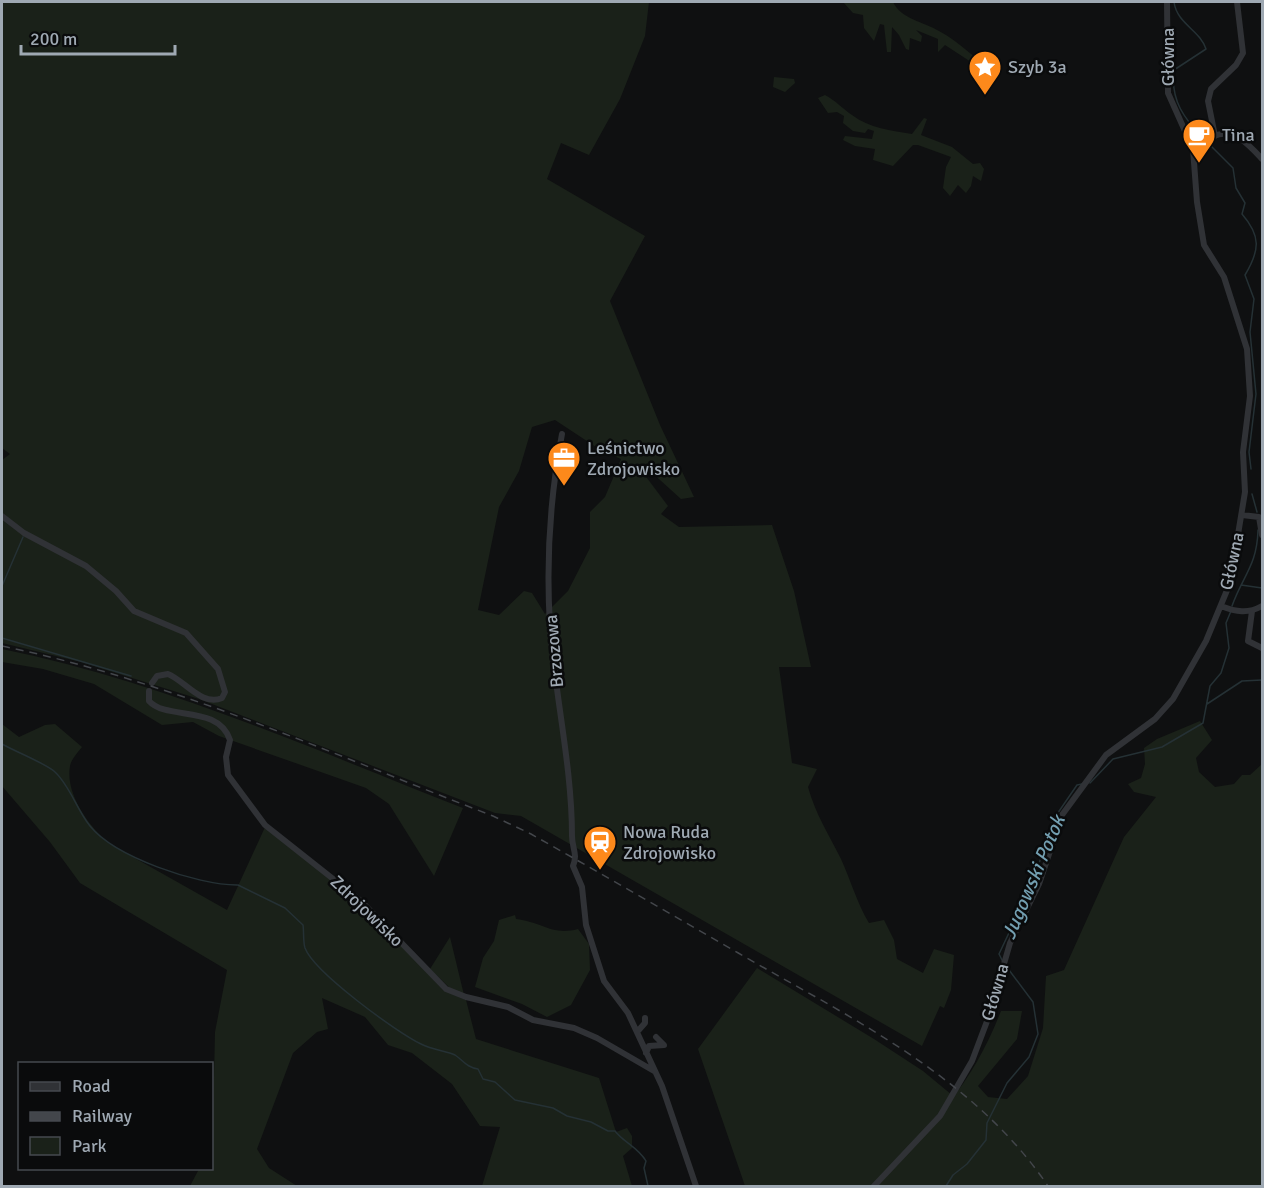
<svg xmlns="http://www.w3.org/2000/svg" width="1264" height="1188" viewBox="0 0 1264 1188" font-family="Signika,sans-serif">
	<rect width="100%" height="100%" fill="#0f1011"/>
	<!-- green -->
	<path fill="#1a2119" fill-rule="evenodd" d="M2,2H649L645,36L620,99L589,155L561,143L547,179L645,236L610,301L660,425L694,497L681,499L649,470L644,474L668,506L661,514L679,527L772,525L794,591L811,667H779L792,763L817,769L808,787C815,813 829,835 841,859C851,881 857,903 869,923L884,920L894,940L897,959L923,973L934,949L954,955L951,990L944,1008L940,1006L922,1046L521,816L495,813L199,699L81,662L2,643V460L10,454L2,448ZM555,420L602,451L621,459L605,497L590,512V548L568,591L545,614L532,593L524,591L499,615L478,610L499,507L519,471L532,427Z
		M843,2H893C901,19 924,22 939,31C960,42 979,62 998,76L997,79L945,45L938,52V39L916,30L922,36L921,42L910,38L909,50L906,49L899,35L892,27L891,52H887L884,25L880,24L874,41L864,28L863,15L853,13Z
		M774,77L794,79L795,83L785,92L773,87Z
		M825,95C836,101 842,108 852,115C869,128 892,131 912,134L924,118L927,119L921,135L952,147L973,164L980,163L984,169L981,181L973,176L971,186L966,193L958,185L950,196L943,188L946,167L951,157L918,145H913L893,166L873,160L875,149L855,146L843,140L845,136L872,139L874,131L868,129L865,133L853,131L843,123L844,116L837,112L828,113L818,98Z
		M2,649C161,681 312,749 463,808L434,876L389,804L366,788L219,736L193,722L162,725L94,684L43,669L2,662Z
		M1200,721L1212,740L1196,758L1199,772L1215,787L1234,784L1242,775H1250L1262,764V1186H745L698,1049L757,968L874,1039L923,1071L952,1095L947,1105C971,1076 987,1046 1001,1011H1022L1017,1039L978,1086L988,1097L1007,1099L1028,1076L1043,1028L1046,976L1064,970L1124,837L1156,797L1134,792L1128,784L1141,778L1145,764L1144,748L1157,739Z
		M2,724L19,737L45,725L55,724L82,747C78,752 71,760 70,766C65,794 89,826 108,843L227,910L266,825L361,901L443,990L466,1000L476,1039L599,1078L616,1132L627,1128L632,1136V1148L623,1156L632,1186H482L500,1127L480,1126L452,1084L412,1053L388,1045L365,1017L322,998L328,1029L317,1032L293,1053L257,1149L269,1168L297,1186H190L199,1169L212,1168L215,1032L227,970L80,883L50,842L2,786Z
		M515,915L516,919C542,922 552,936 578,929L589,944L590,970L571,1005L547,1017L522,1004L475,987L483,958L494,941L499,920Z
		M450,937L464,995L452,990L430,969Z"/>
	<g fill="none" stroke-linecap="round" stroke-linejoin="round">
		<!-- stream -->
		<path stroke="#253135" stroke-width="1.5" d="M1174,2C1177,24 1200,30 1206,49L1174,70C1170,101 1185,119 1204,140
			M1208,143L1233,168L1236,188L1245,203L1242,214C1261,236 1260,250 1245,275L1254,299L1250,332L1256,394L1249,452L1251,469
			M1252,494L1257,512
			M1241,585L1262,588
			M2,586L23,537
			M1232,606C1243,575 1257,566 1258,530
			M2,638L131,676
			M1207,704L1242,681L1262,680
			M2,744C14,751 47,764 55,772C70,786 77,810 90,826C115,857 197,885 237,885
			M1090,783L1113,759L1162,747L1203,723L1210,686L1221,673L1229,648L1226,623L1231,611
			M238,885L285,908L303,925C304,932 303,942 305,948C314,972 396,1032 421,1044C430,1049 449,1052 455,1055C464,1061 466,1067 478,1069L483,1079L495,1082L515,1100L553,1108L567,1116L591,1122L608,1131H615C623,1142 638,1147 646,1161L644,1168L648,1186
			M1003,962L999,954L1033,882L1053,820L1077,785L1082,784
			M946,1186L953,1175L967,1164L986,1140L987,1123L1007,1083L1029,1057L1038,1034L1033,1002L1006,966"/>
		<!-- minor -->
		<path stroke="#303236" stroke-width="6" d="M1215,136L1208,101L1211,89L1236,65L1243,53L1237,2
			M1193,149C1200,146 1207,140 1214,136C1234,127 1250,146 1262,159
			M562,434C550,497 546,562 550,626C555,696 572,766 572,836C572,848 578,854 573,866L582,887L586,925L604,981L628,1013L662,1086L696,1186
			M1242,515L1259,517L1262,535
			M2,516L24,533L86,566L116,591L134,611L186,633L218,669L225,692L222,698C202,707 184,680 168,674L157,676L152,683
			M1221,606C1236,612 1248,614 1262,606
			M1252,611L1248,641L1262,648
			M149,691V701C167,721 218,704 230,740L226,757L228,775L265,825L361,901L446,989L466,997L508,1007L533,1020L574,1028L597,1038L654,1071
			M637,1032L645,1023V1018
			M646,1053L649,1046L664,1045L656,1037
			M874,1186L940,1116L972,1061L989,1016L1010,943L1039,884L1062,815L1106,755L1155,719L1173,699L1206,641L1230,583L1245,492L1243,452L1250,396L1247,349L1224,277L1204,245L1197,202L1193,149L1168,93L1167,2"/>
		<!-- rail -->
		<path stroke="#43464b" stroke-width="1.5" stroke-dasharray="8 6" stroke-linecap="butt" d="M2,646C171,681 332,754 493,816L531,834C607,877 683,921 759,965C865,1025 978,1083 1048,1186"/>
	</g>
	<!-- icons -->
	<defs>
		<g id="sight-pin" transform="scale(1.725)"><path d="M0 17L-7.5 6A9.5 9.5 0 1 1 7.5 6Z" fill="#fd891b" stroke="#0a0b0c"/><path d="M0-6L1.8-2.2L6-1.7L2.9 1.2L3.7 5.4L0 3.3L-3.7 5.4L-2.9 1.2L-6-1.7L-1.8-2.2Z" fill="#fff"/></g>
		<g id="cafe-pin" transform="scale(1.725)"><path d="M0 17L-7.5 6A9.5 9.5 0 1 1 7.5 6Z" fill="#fd891b" stroke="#0a0b0c"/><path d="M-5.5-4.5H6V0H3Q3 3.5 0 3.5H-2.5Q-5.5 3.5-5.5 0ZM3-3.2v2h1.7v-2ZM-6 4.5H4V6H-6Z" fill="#fff"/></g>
		<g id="office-pin" transform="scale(1.725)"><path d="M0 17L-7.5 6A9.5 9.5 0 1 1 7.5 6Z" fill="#fd891b" stroke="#0a0b0c"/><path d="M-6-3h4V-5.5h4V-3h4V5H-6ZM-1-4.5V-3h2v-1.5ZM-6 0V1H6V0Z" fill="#fff"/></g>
		<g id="station-pin" transform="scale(1.725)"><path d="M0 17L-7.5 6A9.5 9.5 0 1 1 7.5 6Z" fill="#fd891b" stroke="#0a0b0c"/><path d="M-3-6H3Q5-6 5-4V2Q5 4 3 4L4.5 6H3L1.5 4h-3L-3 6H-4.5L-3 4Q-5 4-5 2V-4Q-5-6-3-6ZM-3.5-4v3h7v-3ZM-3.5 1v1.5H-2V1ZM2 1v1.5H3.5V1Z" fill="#fff"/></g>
	</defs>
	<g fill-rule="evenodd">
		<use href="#sight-pin" x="985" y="67"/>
		<use href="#cafe-pin" x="1199" y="135"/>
		<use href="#office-pin" x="564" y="458"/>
		<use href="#station-pin" x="600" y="842"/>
	</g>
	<g text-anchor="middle" stroke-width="5" stroke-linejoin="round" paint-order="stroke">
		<!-- street labels -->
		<g font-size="18" fill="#9fa9b3" stroke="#0a0b0c">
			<text transform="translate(1168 57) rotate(-90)" y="6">Główna</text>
			<text transform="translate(1232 561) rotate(-78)" y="6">Główna</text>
			<text transform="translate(554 651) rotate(-95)" y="6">Brzozowa</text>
			<text transform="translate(367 911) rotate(44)" y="6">Zdrojowisko</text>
			<text transform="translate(995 992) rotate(-74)" y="6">Główna</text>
		</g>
		<!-- poi labels -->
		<g font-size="18" fill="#9fa9b3" stroke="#0a0b0c" text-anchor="start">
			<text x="1008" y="73">Szyb 3a</text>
			<text x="1222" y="141">Tina</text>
			<text x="587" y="454">Leśnictwo<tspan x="587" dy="21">Zdrojowisko</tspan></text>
			<text x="623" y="838">Nowa Ruda<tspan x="623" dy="21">Zdrojowisko</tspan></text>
		</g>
		<!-- water labels -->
		<g font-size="20" font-style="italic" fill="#739fb1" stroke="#0a0b0c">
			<text transform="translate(1033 877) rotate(-67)" y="7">Jugowski Potok</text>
		</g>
	</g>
	<!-- border -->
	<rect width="1264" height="1188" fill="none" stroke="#9fa9b3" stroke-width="6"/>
	<!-- legend -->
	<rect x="18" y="1062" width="195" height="108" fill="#0a0b0c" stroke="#464a4f" stroke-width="1.5"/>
	<rect x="30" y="1082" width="30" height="9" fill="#303236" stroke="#464a4f" stroke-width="1.5"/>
	<text x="72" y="1092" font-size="18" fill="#9fa9b3">Road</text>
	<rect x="30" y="1112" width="30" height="9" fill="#43464b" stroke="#464a4f" stroke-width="1.5"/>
	<text x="72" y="1122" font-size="18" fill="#9fa9b3">Railway</text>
	<rect x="30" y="1137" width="30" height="18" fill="#1a2119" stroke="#464a4f" stroke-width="1.5"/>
	<text x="72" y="1152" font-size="18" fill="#9fa9b3">Park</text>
	<!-- scale -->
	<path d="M21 45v9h154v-9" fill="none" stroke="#9fa9b3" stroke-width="3"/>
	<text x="30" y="45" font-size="18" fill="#9fa9b3" stroke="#0a0b0c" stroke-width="4.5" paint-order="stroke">200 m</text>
</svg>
